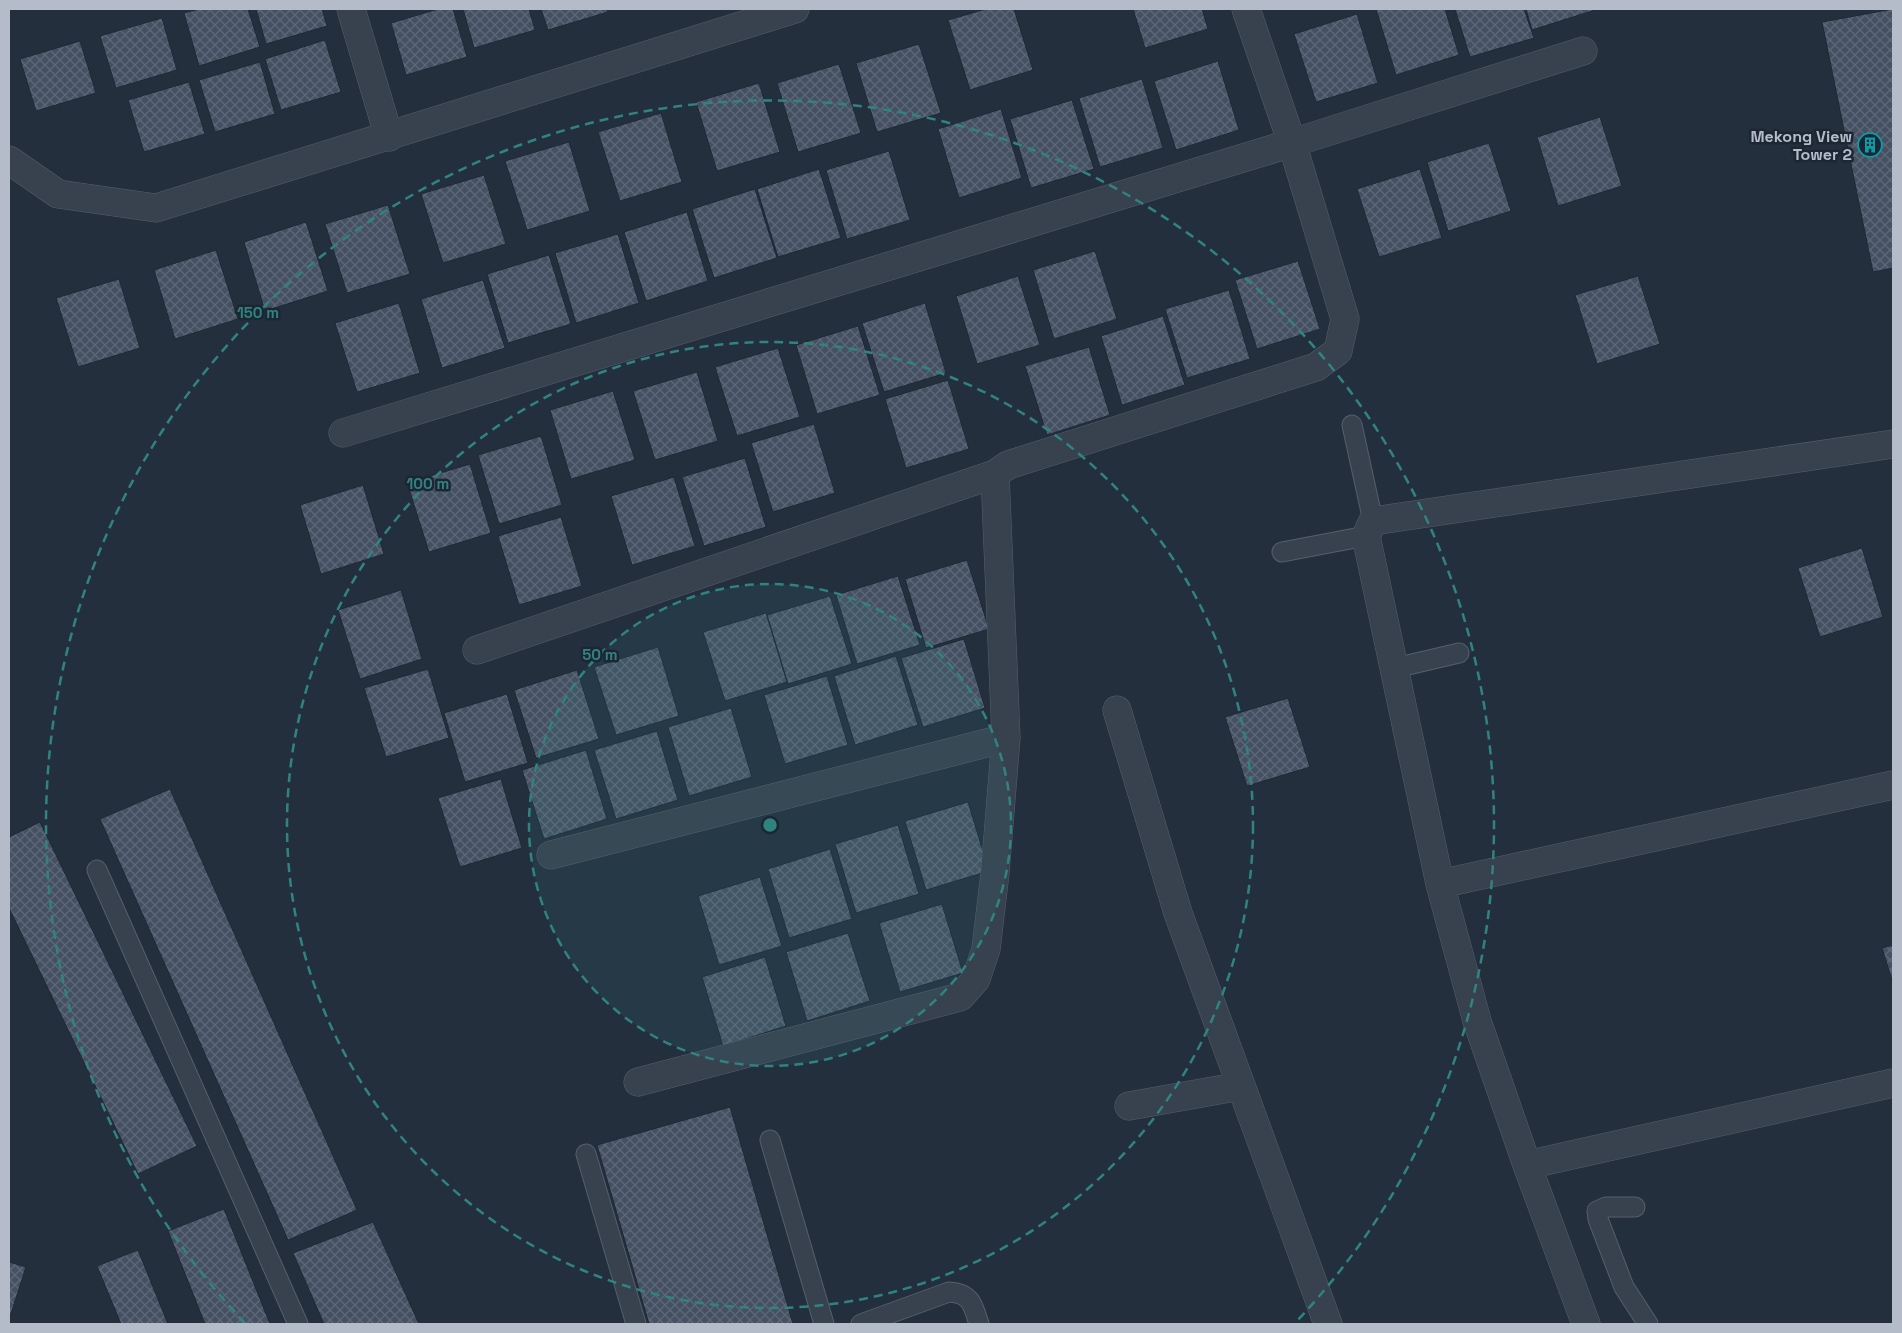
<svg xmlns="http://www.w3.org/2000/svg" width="1902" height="1333" viewBox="0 0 1902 1333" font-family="'Space Grotesk',sans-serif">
	<defs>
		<pattern id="building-cross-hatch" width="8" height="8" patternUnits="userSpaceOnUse" patternTransform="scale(1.25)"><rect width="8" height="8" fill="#455162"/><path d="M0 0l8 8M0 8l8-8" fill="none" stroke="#5d6877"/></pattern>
	</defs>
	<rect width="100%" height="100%" fill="#242f3e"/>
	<!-- building -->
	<path fill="url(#building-cross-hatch)" stroke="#1f2835" d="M199,9H248L260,47L199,66L184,13Z
		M256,9H322L327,26L266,44Z
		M438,9H453L467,57L406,75L391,23Z
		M463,9H529L535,30L474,48Z
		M541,9H607L608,12L548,30Z
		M986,9H1014L1033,70L970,90L948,20Z
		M1133,9H1202L1208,29L1145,48Z
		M1376,9H1445L1459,55L1396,75Z
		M1455,9H1524L1534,38L1470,57Z
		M1526,9H1595V10L1532,30Z
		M1893,9V268L1873,272L1822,22Z
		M1357,14L1378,83L1316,102L1294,34Z
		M162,18L177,70L116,88L100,36Z
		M325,40L341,92L281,110L265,59Z
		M80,41L96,93L36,111L20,59Z
		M919,44L941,113L877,132L856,63Z
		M1218,61L1239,130L1176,150L1154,81Z
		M260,62L275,114L215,132L199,80Z
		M839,64L861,133L798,152L777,83Z
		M1142,79L1163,148L1100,167L1079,98Z
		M189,82L205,134L144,152L128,100Z
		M759,83L780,152L717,171L696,102Z
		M1072,100L1094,169L1031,188L1010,119Z
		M1001,109L1022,178L959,198L938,129Z
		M661,113L682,182L620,201L598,132Z
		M1600,117L1622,186L1558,206L1537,137Z
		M569,142L590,211L527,230L505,161Z
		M1489,143L1511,211L1448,231L1427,162Z
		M889,151L910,220L847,239L826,170Z
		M819,169L841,238L778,257L757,189Z
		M1420,169L1442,238L1379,257L1357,189Z
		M484,175L506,244L443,263L421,194Z
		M755,189L777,258L714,278L692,209Z
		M388,205L410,274L347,293L325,224Z
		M687,212L708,281L646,301L624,232Z
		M306,222L328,291L265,311L244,242Z
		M618,234L639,303L576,323L555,253Z
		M216,250L238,319L175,339L154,270Z
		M1095,251L1117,319L1054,339L1033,270Z
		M549,255L571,324L508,343L487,274Z
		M1298,261L1320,329L1257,349L1235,280Z
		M1018,276L1040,345L977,364L956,296Z
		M1638,276L1660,344L1597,364L1575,295Z
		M119,279L140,348L78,367L56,298Z
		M483,280L505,348L442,368L421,299Z
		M1229,290L1250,359L1187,378L1165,309Z
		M399,303L420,373L357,392L335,323Z
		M925,303L946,373L884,392L862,323Z
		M1163,316L1185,385L1122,405L1101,336Z
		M858,326L880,395L817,414L796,345Z
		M1089,347L1110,415L1047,435L1025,366Z
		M778,348L800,417L737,436L715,367Z
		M697,372L718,441L655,460L633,391Z
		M948,380L969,449L906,468L885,399Z
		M613,391L635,460L571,479L550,410Z
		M814,424L835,493L773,512L751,443Z
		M541,436L562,505L499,524L478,455Z
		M745,458L766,527L704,546L682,477Z
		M470,464L491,533L429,552L407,483Z
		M674,477L695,546L632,565L611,496Z
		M363,485L384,554L321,574L300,505Z
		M561,517L582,586L519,605L498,536Z
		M1862,548L1883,617L1820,637L1798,568Z
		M967,560L989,629L926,648L905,579Z
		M898,576L920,645L857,664L836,595Z
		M401,590L422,659L360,679L338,610Z
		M830,596L852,664L788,684L767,615Z
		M766,613L787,682L725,701L703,632Z
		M964,639L985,708L923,727L901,658Z
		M658,647L679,716L616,735L594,667Z
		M896,656L918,725L855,745L834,676Z
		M428,669L449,738L386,757L364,688Z
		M577,670L599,739L536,758L514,690Z
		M827,676L848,745L785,764L764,695Z
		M507,694L528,763L465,782L444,713Z
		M1288,698L1310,767L1247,786L1225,717Z
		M731,708L752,777L689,796L668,727Z
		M657,731L678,800L616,819L594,750Z
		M586,750L607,819L544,839L522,770Z
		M501,779L522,848L460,867L438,798Z
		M170,789L357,1210L288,1240L100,819Z
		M968,802L989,871L926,890L905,821Z
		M40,822L197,1146L138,1174L9,908V837Z
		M898,825L919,894L856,913L835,844Z
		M830,849L852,919L789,938L768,869Z
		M760,877L782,946L719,965L698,896Z
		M942,904L963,973L900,992L879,923Z
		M848,933L870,1001L807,1021L786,952Z
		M1893,945V983L1882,948Z
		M765,957L786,1026L723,1046L702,977Z
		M730,1107L793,1324H649L597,1145Z
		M224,1209L270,1324H205L168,1231Z
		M373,1222L419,1324H324L293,1253Z
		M138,1250L168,1324H121L97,1266Z
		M9,1262L26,1267L9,1320Z"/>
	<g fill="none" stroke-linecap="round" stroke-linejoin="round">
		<!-- service casing -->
		<g stroke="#565f6c" stroke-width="21">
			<path id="service" d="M1352,425L1373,521
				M1282,552L1366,536
				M1395,668L1459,653
				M97,870L298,1324
				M770,1140L824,1324
				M586,1154L636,1324
				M1635,1207H1606L1597,1211L1598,1219L1624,1287L1648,1324
				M861,1324L949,1292C971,1293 973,1305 979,1324"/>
		</g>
		<!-- minor casing -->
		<g stroke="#565f6c" stroke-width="29">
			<path id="minor" d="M351,9L389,137
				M9,160L58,194L156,208L795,9
				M343,433L1292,143L1583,51
				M477,650L995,474L1008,465L1316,367L1338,351L1345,319L1292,143L1246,9
				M1117,710L1178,913L1328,1324
				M551,855L1006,738
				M1440,884L1893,785
				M638,1082L960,997L976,979L986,949L995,873L1006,738L995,474
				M1129,1106L1241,1086
				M1527,1165L1893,1083
				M1586,1324L1527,1165L1477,1021L1440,884L1366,536L1373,521L1893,444"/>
		</g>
		<!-- service -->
		<use href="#service" stroke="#38414e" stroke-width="19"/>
		<!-- minor -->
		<use href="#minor" stroke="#38414e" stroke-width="28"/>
	</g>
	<!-- distance rings -->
	<circle cx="770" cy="825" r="241" fill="#308480" fill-opacity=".12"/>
	<g fill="none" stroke="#308480" stroke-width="2.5" stroke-dasharray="9 6">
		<circle cx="770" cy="825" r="241"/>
		<circle cx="770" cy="825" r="483"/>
		<path d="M245 1323A724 724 0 1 1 1295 1323"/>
	</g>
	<!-- icons -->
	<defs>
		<g id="building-ring" transform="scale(1.25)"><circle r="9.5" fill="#1d2633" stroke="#0f9aa8" stroke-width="1.5"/><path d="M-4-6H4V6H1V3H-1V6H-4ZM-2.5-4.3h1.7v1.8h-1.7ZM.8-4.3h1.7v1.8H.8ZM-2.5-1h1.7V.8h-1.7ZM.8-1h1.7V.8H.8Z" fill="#0f9aa8"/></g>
	</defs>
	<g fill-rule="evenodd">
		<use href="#building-ring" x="1870" y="145"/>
	</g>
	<g text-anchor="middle" stroke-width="5" stroke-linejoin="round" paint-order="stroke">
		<!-- poi labels -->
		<g font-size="16" font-weight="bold" fill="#b4bcc9" stroke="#1d2633" text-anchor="end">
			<text x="1852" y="142">Mekong View<tspan x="1852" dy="18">Tower 2</tspan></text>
		</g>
	</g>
	<circle cx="770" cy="825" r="8" fill="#308480" stroke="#1d2633" stroke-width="2.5"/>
	<g font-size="15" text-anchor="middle" font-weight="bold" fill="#308480" stroke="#1d2633" stroke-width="5" stroke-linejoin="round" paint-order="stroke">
		<text x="258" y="318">150 m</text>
		<text x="428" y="489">100 m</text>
		<text x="600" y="660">50 m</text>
	</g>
	<!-- border -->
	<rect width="1902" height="1333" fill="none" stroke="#b4bcc9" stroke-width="20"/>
</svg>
